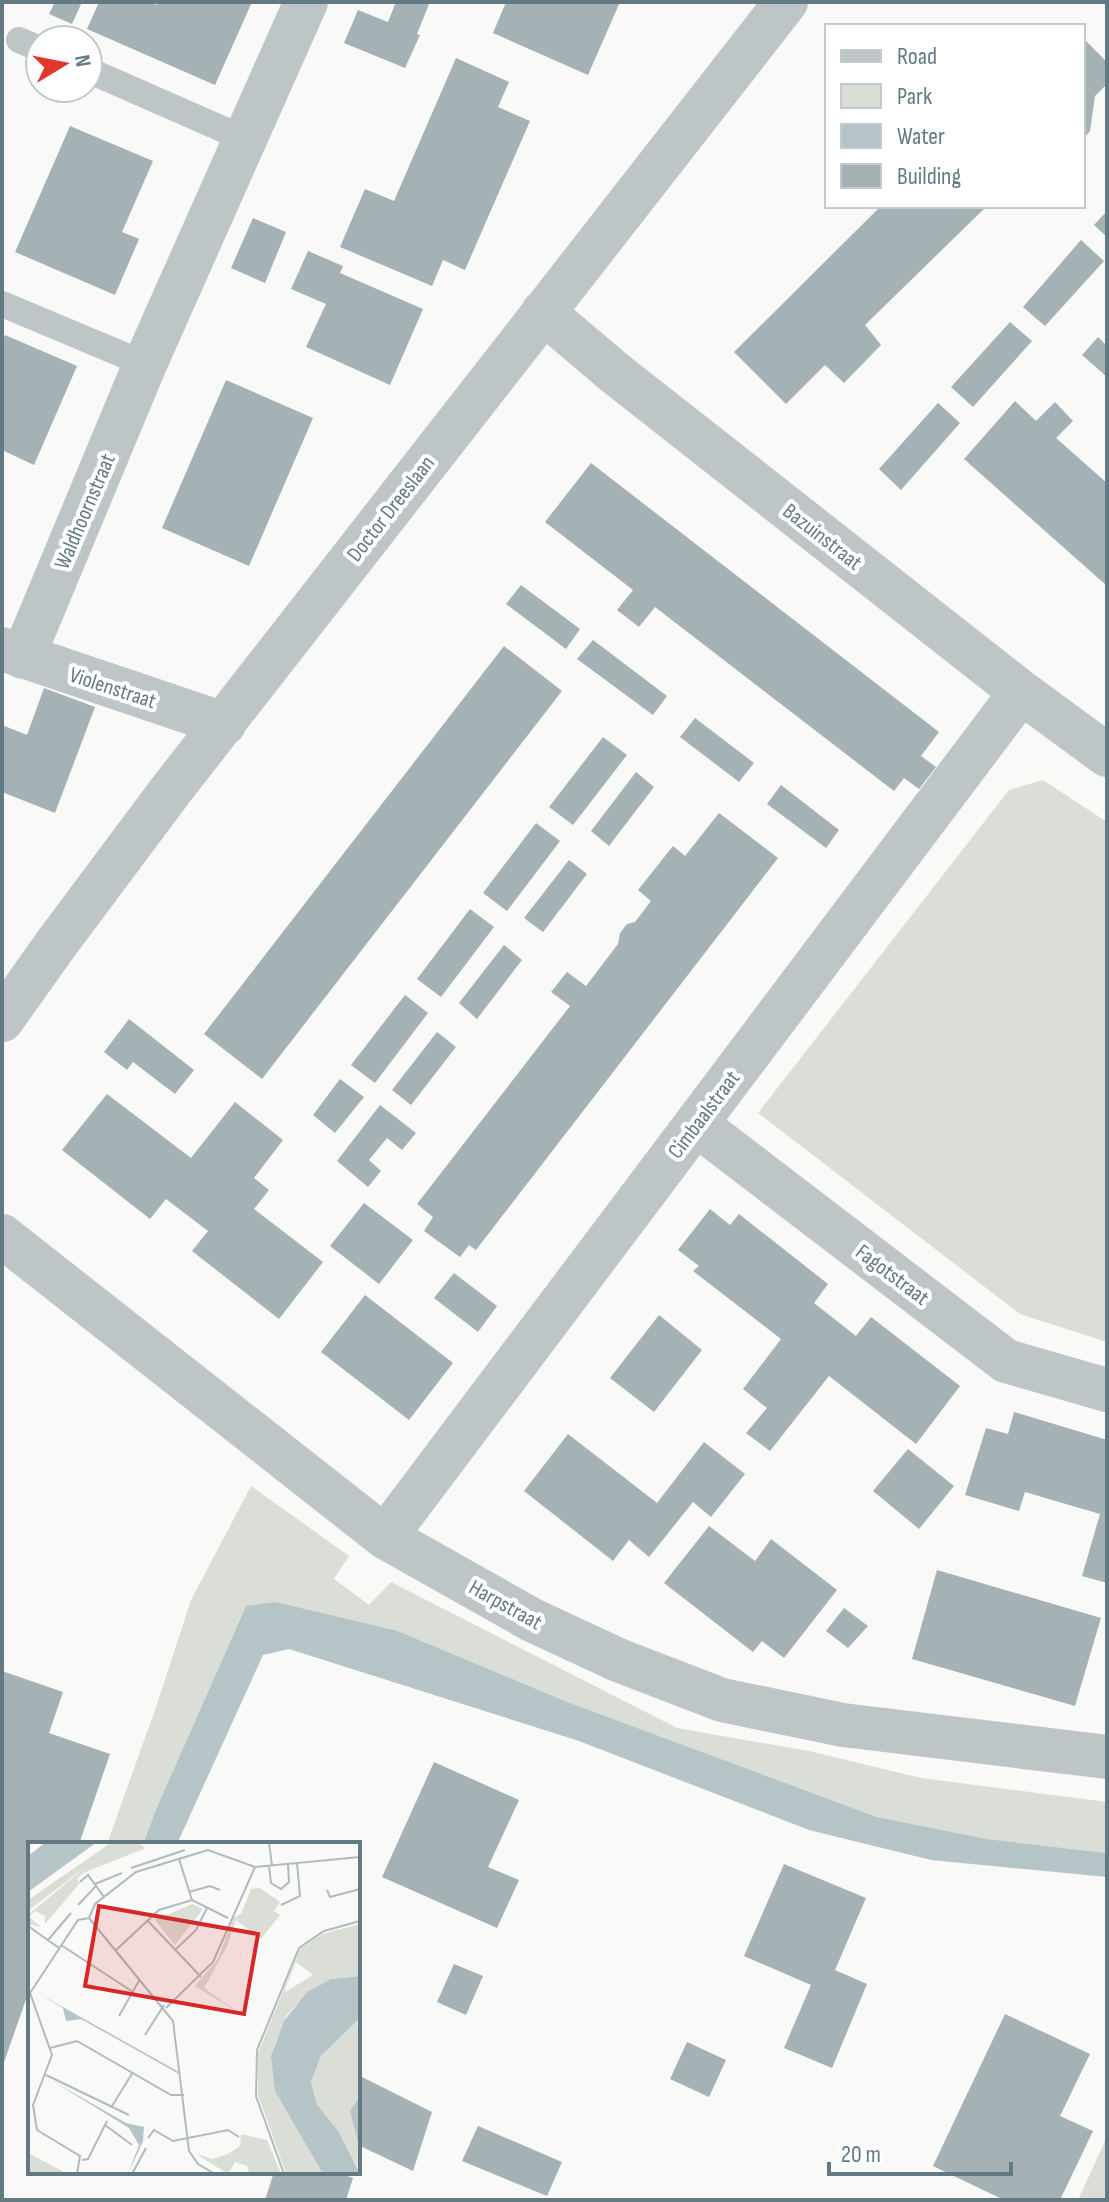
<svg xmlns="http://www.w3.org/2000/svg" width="1109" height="2202" viewBox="0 0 1109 2202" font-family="'Sofia Sans Condensed',sans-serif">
	<rect width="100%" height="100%" fill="#f9f9f7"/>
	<!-- green -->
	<path fill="#daded6" d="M1043,780L1107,822V1342L1020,1314L758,1113L1009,790Z
		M251,1486L349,1556L334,1579L369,1605L391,1582L677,1728L809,1751L921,1778L1107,1802V1853L987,1839L877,1817L565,1701L398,1631L246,1606L157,1807L143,1844H107L156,1707L191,1600Z
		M1107,2137V2200H1078Z"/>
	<!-- water -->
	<path fill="#b5c5c7" d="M275,1602L398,1631L565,1701L877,1817L987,1839L1107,1853V1877L931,1860L809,1830L579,1741L289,1649L263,1655L177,1844H143L157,1807L246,1606Z"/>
	<!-- building -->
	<path fill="#a4b1b5" d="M55,2H82L72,24L49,14Z
		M99,2H149L157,5L159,2H252L215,85L87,29Z
		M396,2L429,4L417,34L420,35L405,68L344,43L358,10L388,22Z
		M506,2H620L588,75L493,33Z
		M1083,38L1107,62V84L1095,96L1090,131L1083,139Z
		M456,58L509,82L498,107L530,121L465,270L443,260L432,286L340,247L365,189L394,201Z
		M70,126L153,161L122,232L139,239L115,295L15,252Z
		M881,206H987L865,325L881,345L844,383L825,365L786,404L734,352Z
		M1107,211V237L1094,225Z
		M253,218L286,232L265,283L231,268Z
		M1081,240L1104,261L1045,326L1023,307Z
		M308,251L343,266L340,273L423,309L390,385L306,347L326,304L291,289Z
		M1010,322L1032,341L973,407L951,387Z
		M5,335L77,366L34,465L2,450V341Z
		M1098,337L1107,346V377L1082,355Z
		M226,380L313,418L249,566L162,528Z
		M1015,401L1036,421L1055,402L1073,421L1056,438L1107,483V586L964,459Z
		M938,403L960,423L901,490L879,469Z
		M591,463L939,732L921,756L936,767L919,789L904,778L894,791L655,607L639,627L617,610L633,590L545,522Z
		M521,585L580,629L566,649L506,604Z
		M593,640L667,696L653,715L577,659Z
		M504,646L562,691L262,1079L204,1034Z
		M44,688L95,707L55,813L2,792V725L27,735Z
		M695,718L754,763L739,782L680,737Z
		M603,737L627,755L573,825L549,807Z
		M636,772L654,787L609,846L591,831Z
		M781,785L839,830L826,848L767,804Z
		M719,813L778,858L476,1250L469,1245L460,1257L424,1231L433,1217L417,1204L570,1006L551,992L567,972L586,986L618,944L620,933L627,924L635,922L651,901L638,890L673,846L685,856Z
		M536,823L560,841L507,911L483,893Z
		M569,860L587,874L543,932L524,918Z
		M470,909L494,927L441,997L417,979Z
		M504,945L522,960L477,1019L459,1003Z
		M405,995L428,1013L375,1083L351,1065Z
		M129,1019L194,1070L175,1094L133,1062L127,1070L104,1052Z
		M437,1032L456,1047L411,1105L392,1090Z
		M340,1079L364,1097L335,1133L313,1115Z
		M107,1094L191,1158L235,1102L283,1140L254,1178L269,1190L254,1209L323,1262L279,1319L192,1251L208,1231L166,1199L150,1219L62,1150Z
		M380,1105L416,1133L402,1150L387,1138L369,1160L381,1171L368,1187L337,1161Z
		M364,1203L413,1240L379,1284L330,1246Z
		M710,1209L730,1225L739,1214L828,1284L814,1303L856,1336L871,1317L960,1386L916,1444L829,1376L770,1451L746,1433L767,1408L743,1389L781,1339L693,1271L699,1266L678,1250Z
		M454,1273L497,1306L478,1332L434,1298Z
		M365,1295L453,1363L409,1420L321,1352Z
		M659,1315L702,1350L654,1412L610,1378Z
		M1014,1412L1107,1440V1583L1082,1576L1100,1514L1025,1492L1019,1511L965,1495L986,1428L1008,1434Z
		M568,1434L657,1503L704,1442L745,1474L711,1517L693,1502L649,1557L629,1540L613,1561L524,1491Z
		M908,1449L954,1486L919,1529L873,1491Z
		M709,1526L755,1561L771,1539L837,1590L784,1658L762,1641L753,1652L664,1583Z
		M937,1570L1101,1618L1075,1706L912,1659Z
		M844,1608L868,1626L848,1648L826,1631Z
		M2,1671L63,1692L49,1733L110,1754L79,1844H30V1988L2,2068Z
		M434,1762L519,1800L488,1867L519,1880L497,1928L382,1877Z
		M784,1864L866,1898L835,1970L867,1984L832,2068L784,2048L811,1985L744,1956Z
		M454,1964L483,1976L466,2015L437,2002Z
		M1005,2014L1090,2054L1060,2116L1093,2131L1060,2200H1004L933,2166Z
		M687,2042L726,2060L709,2097L670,2079Z
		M358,2075L432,2112L413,2171L358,2145Z
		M478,2126L562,2162L547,2196L462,2161Z
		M274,2172H336L353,2178L346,2200H265Z"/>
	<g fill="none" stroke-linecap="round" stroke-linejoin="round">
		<!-- lane -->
		<path stroke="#bdc5c7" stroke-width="26" d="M19,40L40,49
			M88,70L245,139
			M2,304L145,364"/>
		<!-- street -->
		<path stroke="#bdc5c7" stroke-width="44" d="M543,312L615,373L1021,692L1107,755
			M2,649L224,724
			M23,657L145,364L306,2
			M2,1020L56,944L171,790L786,2
			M696,1124L1006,1361L1107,1390
			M2,1236L385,1537L532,1620L618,1660L722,1700L843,1725L1107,1757
			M385,1537L1021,692"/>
	</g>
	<g text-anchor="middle" stroke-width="8" stroke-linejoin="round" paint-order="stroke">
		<!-- street labels -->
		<g font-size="22" fill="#647a82" stroke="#fff">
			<text transform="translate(390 508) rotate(-52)" y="8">Doctor Dreeslaan</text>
			<text transform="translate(84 511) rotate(-67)" y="8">Waldhoornstraat</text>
			<text transform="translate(823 536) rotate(38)" y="8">Bazuinstraat</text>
			<text transform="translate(113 687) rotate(18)" y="8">Violenstraat</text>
			<text transform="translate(703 1114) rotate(-53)" y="8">Cimbaalstraat</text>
			<text transform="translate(893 1274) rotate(37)" y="8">Fagotstraat</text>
			<text transform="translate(506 1604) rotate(29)" y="8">Harpstraat</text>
		</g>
	</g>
	<!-- overview -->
	<g transform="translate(28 1842)">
		<rect width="332" height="332" fill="#f9f9f7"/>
		<path d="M84,0H117L112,3L118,6L55,31L49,37L52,41L17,82V74L7,69L1,75L13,85L0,82V73L59,24L0,69V58ZM232,46L252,60L246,69L252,73L233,97L208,78L199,104L176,146L208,169L167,144L190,117L205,76L213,72L223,47ZM164,62L175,67L147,103L127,78ZM332,82V134L303,137L281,149L259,173L246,204L247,248L295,332H258L230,253V211L272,107L294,92ZM268,120L285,133L257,150L258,145ZM332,176V329L289,263L283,240L293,214ZM213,292L239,298L253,332H222L219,324L207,320L200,332L168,312L185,317L200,312L212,304ZM0,311L40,332H0Z" fill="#daded6" fill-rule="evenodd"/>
		<path d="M18,0H69L0,50V14ZM332,134V176L293,214L283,240L289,263L310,289L332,332H295L247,249L243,214L256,179L279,150L303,137ZM8,150L151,230V232L53,177L38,179L35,166ZM23,238L98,281L116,285L115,299L100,332L111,303L101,286ZM332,254V307L322,269Z" fill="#b5c5c7"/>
		<path fill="none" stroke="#b0bbbe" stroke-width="2" d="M241,0L244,24M151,17L164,58M241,24L243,41L253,47L261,40L260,22M103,26L157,8M52,40L60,33L76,55M67,42L94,31M299,48L302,55L332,47M161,50L182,44L192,48M50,63L68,44M253,63L272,54L269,21M61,76L145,179L161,309L170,322L187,332M120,79L173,135M0,84L31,106M20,98L43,71M33,103L105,150M147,108L168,88L179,66M87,109L131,68L164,58L200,76M2,151L50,78L61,76L67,62L108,30L180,8L227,25L332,15M2,151L24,213L5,263L9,288L52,314L49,332M138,166L185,120L227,25M91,174L112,137M117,193L136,163M22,206L49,199L143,253H156M18,233L101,273M84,264L105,230M77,283L104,303M120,296L126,288L145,299L200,288L211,295M54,318L60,317L79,279M104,332L118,306M256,332L228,254L229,208L271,106L296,89L332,79"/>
		<path fill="#d62828" fill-opacity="0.15" stroke="#d62828" stroke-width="4" d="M71,64L230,92L216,172L57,144Z"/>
		<rect width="332" height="332" fill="none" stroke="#647a82" stroke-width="4"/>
	</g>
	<!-- border -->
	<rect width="1109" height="2202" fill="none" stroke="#647a82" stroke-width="8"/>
	<!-- legend -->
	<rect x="825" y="24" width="260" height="184" fill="#ffffff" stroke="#c1cacd" stroke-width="2"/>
	<rect x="841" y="50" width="40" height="12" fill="#bdc5c7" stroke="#c1cacd" stroke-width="2"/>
	<text x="897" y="64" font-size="24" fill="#647a82">Road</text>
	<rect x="841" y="84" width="40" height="24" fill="#daded6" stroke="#c1cacd" stroke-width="2"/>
	<text x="897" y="104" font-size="24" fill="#647a82">Park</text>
	<rect x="841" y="124" width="40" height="24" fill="#b5c5c7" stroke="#c1cacd" stroke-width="2"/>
	<text x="897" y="144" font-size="24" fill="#647a82">Water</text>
	<rect x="841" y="164" width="40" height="24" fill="#a4b1b5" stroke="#c1cacd" stroke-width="2"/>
	<text x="897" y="184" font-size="24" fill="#647a82">Building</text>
	<!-- north arrow -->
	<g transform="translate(64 64) rotate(80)"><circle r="38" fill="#ffffff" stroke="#c1cacd" stroke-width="2"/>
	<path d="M0-6L14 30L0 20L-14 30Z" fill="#e3362d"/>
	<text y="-12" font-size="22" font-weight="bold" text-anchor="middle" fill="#647a82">N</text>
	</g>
	<!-- scale -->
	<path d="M829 2162v12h182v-12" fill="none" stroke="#647a82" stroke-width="4"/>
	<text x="841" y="2162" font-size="24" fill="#647a82" stroke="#ffffff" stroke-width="6" paint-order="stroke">20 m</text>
</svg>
